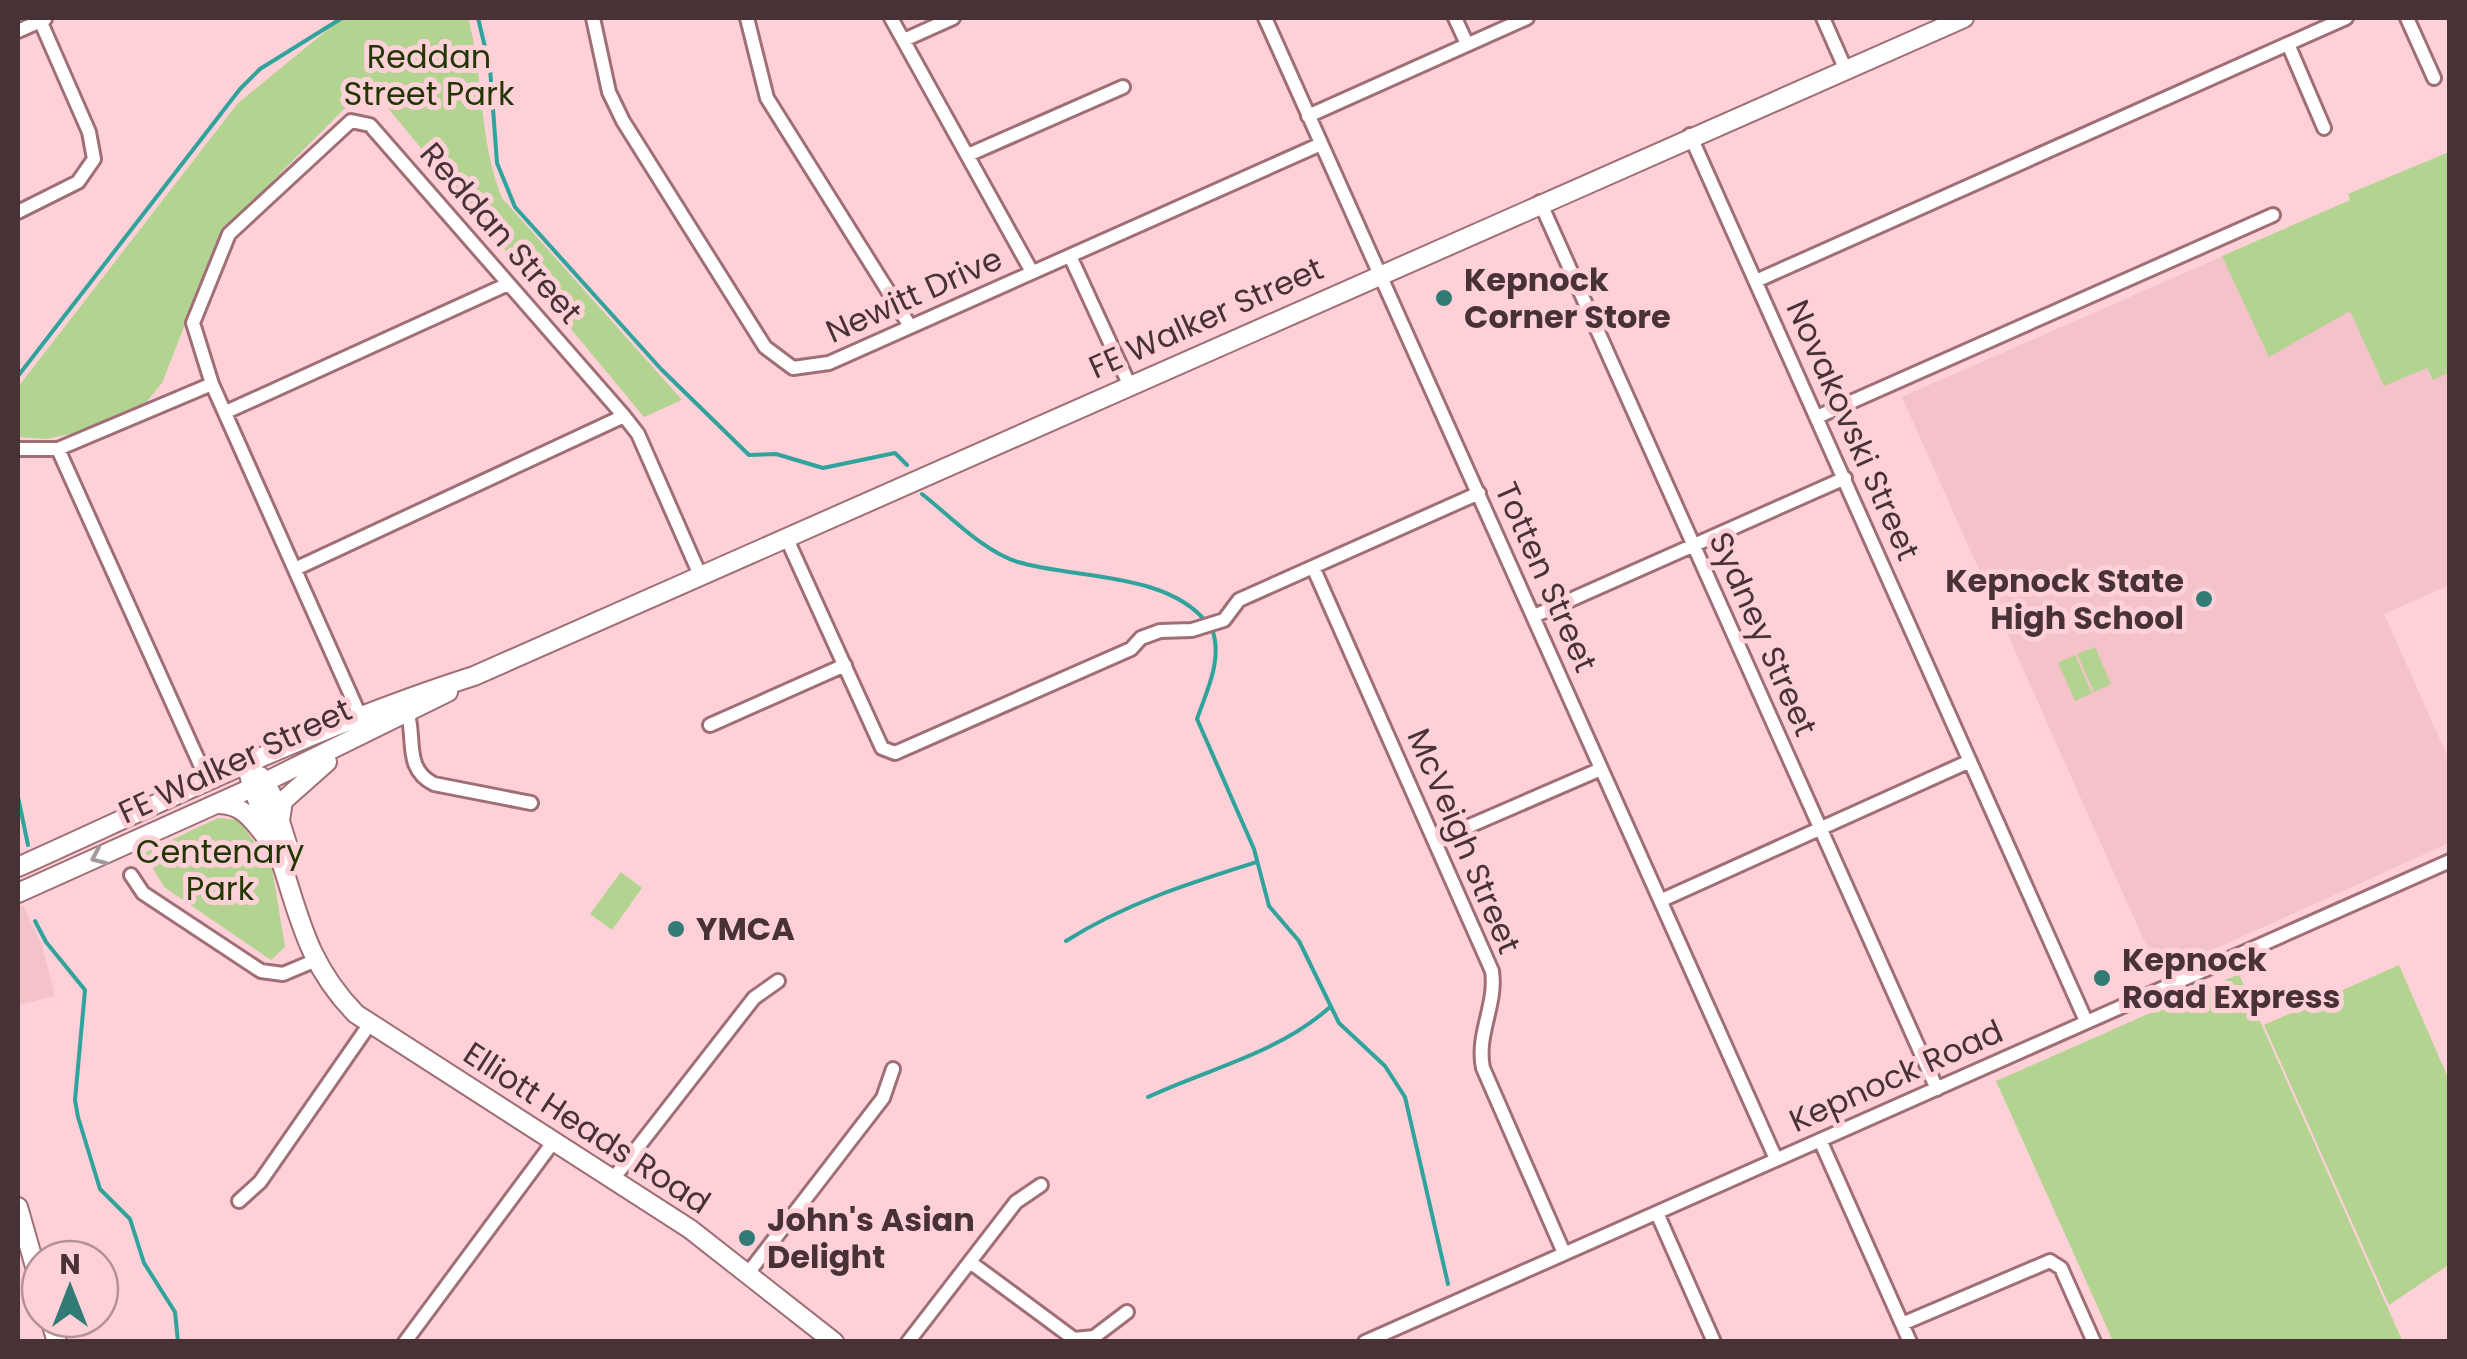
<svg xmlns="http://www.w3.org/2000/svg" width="2467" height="1359" viewBox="0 0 2467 1359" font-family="Poppins,sans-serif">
	<rect width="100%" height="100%" fill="#fdd1d7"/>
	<!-- built -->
	<path fill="#f4c2c9" d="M2351,200L2432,379L2449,373V585L2384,614L2449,760V843L2159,974L1902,397Z
		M23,905L42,945L55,996L18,1005V908Z"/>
	<!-- green -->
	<path fill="#b3d390" d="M342,18H468C485,80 478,138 502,198L682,400L644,417L372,89L342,111L221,233L162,383L144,405L75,433L46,439L18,437V387L238,103Z
		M2449,152V373L2433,380L2427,368L2384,386L2350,311L2269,357L2222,256L2350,200L2348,194Z
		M2095,647L2111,684L2094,692L2077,654Z
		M2075,655L2092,693L2075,701L2058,663Z
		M218,818L239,820L272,868L285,947L271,960L164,887L144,853Z
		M621,872L642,888L612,930L590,914Z
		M2399,965L2449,1080L2450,1264L2389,1305L2264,1025Z
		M2239,974L2402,1340L2113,1341L1996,1081Z"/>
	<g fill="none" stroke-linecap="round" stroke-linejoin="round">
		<!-- stream -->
		<path stroke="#2fa39c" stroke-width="4" d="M478,18L490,68L497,163L515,207L661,369L749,455L776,454L823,468L895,453L907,465
			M18,376L240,89L260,69L342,18
			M922,494C949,515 984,552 1018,562C1075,579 1168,572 1207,623
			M1212,629C1223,659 1207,690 1197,719L1254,849L1269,906L1299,941L1339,1023L1385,1066L1405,1097L1448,1284
			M18,797L28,845
			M35,921L46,942L85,990L75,1100L78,1117L100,1189L130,1219L144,1263L175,1312L178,1342
			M1066,941C1126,903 1190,883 1257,862
			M1148,1097C1208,1069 1279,1053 1330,1007"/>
		<!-- street casing -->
		<g stroke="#a06f76" stroke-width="18">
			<path id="street" d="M593,18L609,92L623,121L765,347L793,368L829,363L1321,144
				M747,18L767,98L910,326
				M891,18L1032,272
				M1265,18L1776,1159
				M1455,18L1467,44
				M1823,18L1845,68
				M2407,18L2434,78
				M18,31L45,19
				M904,40L953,18
				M2288,44L2324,128
				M1308,116L1527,18
				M1690,135L2086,1021
				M968,155L1123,87
				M1540,202L1937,1089
				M18,212L78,182L94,159L89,132L39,18
				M1070,256L1129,384
				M1756,281L2346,18
				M226,412L508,284
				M1817,417L2273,215
				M18,449H58L212,384
				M58,449L208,782
				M786,537L882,748L895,753L1131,649L1141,638L1160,631L1192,630L1224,620L1239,600L1479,493
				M1313,567L1492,971C1497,1005 1476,1034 1483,1068L1564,1253
				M295,569L624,416
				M1534,616L1845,478
				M406,707C417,736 402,768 434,784L531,803
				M361,718L212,384L193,323L229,234L351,121L370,125L624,416L638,434L700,575
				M710,725L845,665
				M1437,840L1601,769
				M131,875L143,893L261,971L283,974L314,961
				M1662,900L1970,761
				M1820,1140L1910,1342
				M613,1179L754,998L778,981
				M239,1201L260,1182L369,1025
				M1657,1213L1714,1342
				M970,1262L1074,1339L1094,1337L1127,1312
				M749,1272L883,1098L893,1069
				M1902,1324L2050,1261L2061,1268L2094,1342
				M405,1342L554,1141
				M908,1342L1016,1202L1041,1185
				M1365,1342L2450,861"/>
		</g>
		<!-- secondary casing -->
		<g stroke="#a06f76" stroke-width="22">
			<path id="secondary" d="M247,765C252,794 266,818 276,846C299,913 305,962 356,1014L690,1229L834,1342
				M260,776L271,793L290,853
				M217,804C241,803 252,819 266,837
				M280,820L283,801L327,762
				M18,867C167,800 317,726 474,676L1964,18
				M18,893L265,782L448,692
				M18,1207L40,1284
				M50,1319L57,1342"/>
		</g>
		<!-- street -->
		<use href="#street" stroke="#fff" stroke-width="12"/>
		<!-- secondary -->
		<use href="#secondary" stroke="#fff" stroke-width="18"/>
	</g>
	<!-- one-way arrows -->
	<defs><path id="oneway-chevron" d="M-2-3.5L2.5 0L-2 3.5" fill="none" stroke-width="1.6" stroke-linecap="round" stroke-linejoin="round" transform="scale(2.5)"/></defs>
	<use stroke="#a4989a" href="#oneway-chevron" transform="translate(98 857) rotate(156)"/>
	<!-- markers -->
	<g fill="#327a76" stroke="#fdd1d7" stroke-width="4">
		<circle cx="1444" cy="298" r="10"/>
		<circle cx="2204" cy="599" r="10"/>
		<circle cx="676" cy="929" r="10"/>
		<circle cx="2102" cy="978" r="10"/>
		<circle cx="747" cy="1238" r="10"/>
	</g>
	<g text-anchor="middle" stroke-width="10" stroke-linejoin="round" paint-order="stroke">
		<!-- park labels -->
		<g font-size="32" fill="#223603" stroke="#fdd1d7">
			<text x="429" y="68">Reddan<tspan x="429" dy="37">Street Park</tspan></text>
			<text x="220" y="863">Centenary<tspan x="220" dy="37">Park</tspan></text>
		</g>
		<!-- street labels -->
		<g font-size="32" fill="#483235" stroke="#fdd1d7">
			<text transform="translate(501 233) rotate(49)" y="11">Reddan Street</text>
			<text transform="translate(914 295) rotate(-24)" y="11">Newitt Drive</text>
			<text transform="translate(1206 318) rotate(-24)" y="11">FE Walker Street</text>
			<text transform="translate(1853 430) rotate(66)" y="11">Novakovski Street</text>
			<text transform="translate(1546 577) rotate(66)" y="11">Totten Street</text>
			<text transform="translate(1763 634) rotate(66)" y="11">Sydney Street</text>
			<text transform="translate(235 761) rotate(-25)" y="11">FE Walker Street</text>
			<text transform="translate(1464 841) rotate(67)" y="11">McVeigh Street</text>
			<text transform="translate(1896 1076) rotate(-24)" y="11">Kepnock Road</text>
			<text transform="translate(587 1128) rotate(33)" y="11">Elliott Heads Road</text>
		</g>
		<!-- poi labels -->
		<g font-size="32" font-weight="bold" fill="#483235" stroke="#fdd1d7" text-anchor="start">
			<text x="1464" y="291">Kepnock<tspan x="1464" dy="37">Corner Store</tspan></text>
			<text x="2184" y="592" text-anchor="end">Kepnock State<tspan x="2184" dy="37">High School</tspan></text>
			<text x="696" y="940">YMCA</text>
			<text x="2122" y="971">Kepnock<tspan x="2122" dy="37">Road Express</tspan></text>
			<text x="767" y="1231">John's Asian<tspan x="767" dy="37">Delight</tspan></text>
		</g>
	</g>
	<!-- border -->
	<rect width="2467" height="1359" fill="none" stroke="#483235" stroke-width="40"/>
	<!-- north arrow -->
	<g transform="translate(70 1289)"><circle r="48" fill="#fdd1d7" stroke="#b59196" stroke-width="2.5"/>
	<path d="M0-8L18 38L0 25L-18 38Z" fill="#327a76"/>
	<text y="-15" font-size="28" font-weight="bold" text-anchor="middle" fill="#483235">N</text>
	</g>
</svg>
